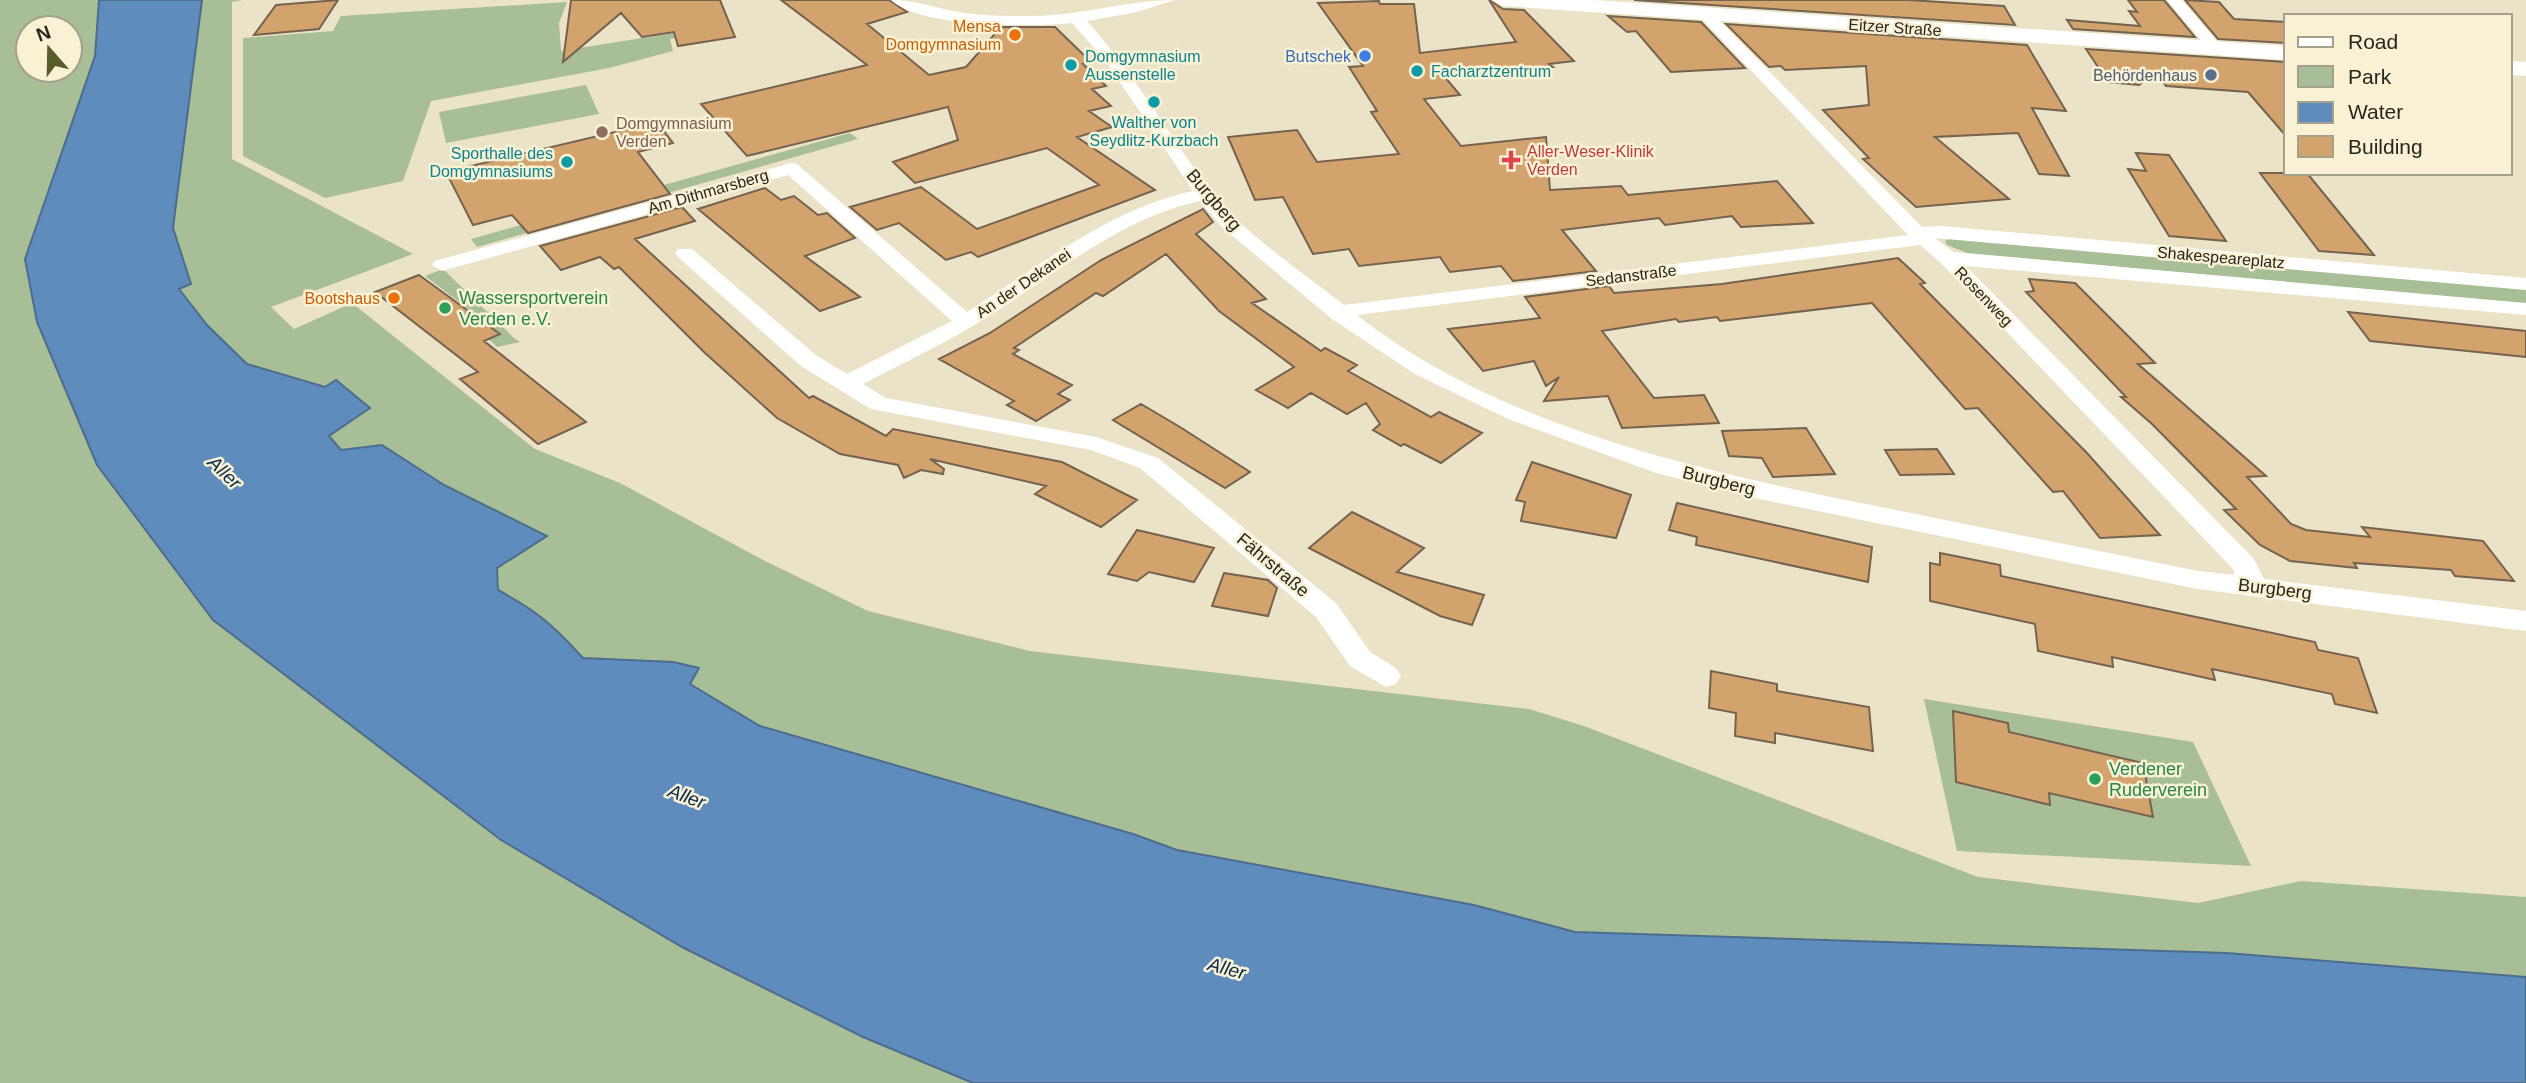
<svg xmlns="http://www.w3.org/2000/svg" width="2526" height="1083" viewBox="0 0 2526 1083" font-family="Arial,sans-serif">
	<rect width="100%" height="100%" fill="#ebe3c7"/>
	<!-- green -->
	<path fill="#a7be96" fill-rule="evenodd" d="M0,0H242L232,2V159L413,254L271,307L294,329L352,303L535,449L620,483L763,560L868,611L1030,651L1529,709L1584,726L1978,877L2198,903L2301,881L2526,897V1083H0ZM28,28H70V70H28Z
		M567,2L559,23L561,51L680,32L684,37L670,39L673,51L609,68L431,101L403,181L325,198L243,156V38L333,31L341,16Z
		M586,85L599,114L446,143L439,112Z
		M850,133L858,139L477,247L471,239Z
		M1950,238L2526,287V304L1967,253L1947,245L1945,241Z
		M443,269L514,338L520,342L497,347L489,339L501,334L425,276Z
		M1924,699L2193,742L2251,866L1957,851Z"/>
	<!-- water -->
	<path fill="#5d8cbd" stroke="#4d6d8c" stroke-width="2" d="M99,0H202L173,228L191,284L179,289L207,325L247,364L325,387L336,380L370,408L329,436L341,450L382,445L444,485L547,536L497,568L498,590C537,611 553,625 583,658L673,662L699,668L690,684L760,726L1133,834L1177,850L1474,905L1575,932L2227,953L2526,977V1083H973L863,1037L682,947L501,840L213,620L97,465L37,322L25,259L95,56Z"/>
	<!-- building -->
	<path fill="#d2a36c" stroke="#74634f" stroke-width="2" d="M338,0L319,29L254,35L276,5Z
		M571,0H720L735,37L678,46L674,32L642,37L621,13L563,62Z
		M781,0H889L907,12L867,24L929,75L966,67L1001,27H1055L1091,62L1083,64L1106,86L1092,89L1111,106L1089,111L1112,127L1077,137L1155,190L978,257L971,252L946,260L899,223L877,230L850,207L921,187L977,229L1099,185L1047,148L915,183L893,162L958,140L948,107L747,156L701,104L867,65Z
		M1489,0L1503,9L1524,10L1574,61L1549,64L1553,67L1444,76L1460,95L1424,99L1461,146L1546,137L1550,190L1621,186L1628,195L1777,181L1813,223L1741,227L1732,216L1665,225L1659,218L1562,230L1596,271L1513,281L1501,266L1450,272L1440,257L1359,266L1349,249L1313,254L1283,197L1255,200L1228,137L1297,130L1317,162L1399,154L1371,112L1377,111L1349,67L1363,66L1318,3L1379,1L1380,4H1414L1420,53L1516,42Z
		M1634,0H1909L2004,6L2015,25Z
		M2128,0H2164L2195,37L2073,29L2067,20L2140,26L2129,11L2137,12Z
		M2185,0L2219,2L2234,19L2286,22V43L2218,39Z
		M1608,16L1701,22L1745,68L1671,72L1636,31L1627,32Z
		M1726,24L2027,45L2066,111L2032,108L2069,176L2039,174L2018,133L1935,137L2009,199L1916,207L1863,159L1869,158L1823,110L1869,105L1866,66L1785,70L1781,66L1769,67Z
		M2086,49L2286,62V136L2248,92L2166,86L2156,73L2139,85L2108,82Z
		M657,122L673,143L638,152L670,194L528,233L512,215L473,225L446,172Z
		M2136,153L2169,155L2226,241L2169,236L2128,169L2146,171Z
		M2260,173H2307L2374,255L2319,251Z
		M765,188L781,200L794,196L818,215L827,213L855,238L805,256L860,297L820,311L698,209Z
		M682,207L695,221L635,239L809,398L813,396L886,436L893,429L1062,462L1137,500L1101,527L1035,494L1046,486L930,459L944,469L943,474L921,470L904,478L898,465L840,454L777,418L705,353L619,267L614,269L600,257L561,270L540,246Z
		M1203,209L1213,222L1196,234L1266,299L1252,303L1321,351L1325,348L1357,365L1348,371L1431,417L1439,412L1482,433L1441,463L1404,444L1401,446L1373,430L1380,424L1366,403L1347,414L1311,393L1288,408L1256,390L1294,367L1219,311L1166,254L1103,296L1096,293L1014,348L1019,350L1013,354L1072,385L1058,394L1070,400L1036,421L1007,405L1014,401L939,359L990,333L1101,260Z
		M1898,258L1925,283L1920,284L2087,453L2160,535L2100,538L2063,491L2053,492L1978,408L1965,409L1872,303L1720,321L1717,317L1679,322L1676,319L1602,331L1654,398L1704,395L1719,423L1622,428L1608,396L1544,401L1559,377L1546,386L1534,361L1483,371L1448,329L1540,318L1525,297L1609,286L1614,293L1722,284Z
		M419,275L500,334L484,341L586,422L538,444L460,379L478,372L375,292Z
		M2029,279L2075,283L2155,363L2138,364L2266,476L2247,477L2291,524L2306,530L2370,537L2362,527L2483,541L2514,581L2455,576L2451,570L2354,563L2357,568L2290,561L2260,545L2224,510L2236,509L2152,424L2121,397H2126L2026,292L2034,291Z
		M2348,312L2526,331V357L2370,341Z
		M1141,404L1180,427L1250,472L1225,488L1113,420Z
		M1806,428L1835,474L1773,477L1762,458L1729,456L1722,431Z
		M1937,449L1954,474L1900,475L1885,450Z
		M1532,462L1631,495L1616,538L1521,521L1525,502L1516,500Z
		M1677,503L1872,547L1868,582L1696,545L1697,537L1669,530Z
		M1352,512L1424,548L1397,572L1484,595L1472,625L1440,616L1309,548Z
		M1137,530L1214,548L1194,582L1149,572L1137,581L1108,574Z
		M1940,553L2000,565L2001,576L2315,642L2318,650L2358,658L2377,713L2335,704L2332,694L2212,669L2215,680L2112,657L2113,667L2038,651L2035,624L1930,601V563L1940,565Z
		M1224,573L1268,580L1277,588L1268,616L1212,606Z
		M1711,671L1777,684V691L1869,707L1873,751L1775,733V743L1735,736L1736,713L1709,708Z
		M1953,711L2008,723L2009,732L2143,763L2153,817L2049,793L2050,805L1956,782Z"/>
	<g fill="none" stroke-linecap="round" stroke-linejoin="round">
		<!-- minor -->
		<path fill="#fff" fill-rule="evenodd" d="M891,0C915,0 935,8 959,12C981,16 1005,16 1028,16C1078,17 1125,0 1175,0L1137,12L1087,21C1134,73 1168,134 1210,190C1246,236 1299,269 1344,305L1908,235L1700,17L1698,14L1705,10L1710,11L1922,227L1942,226L2526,278V290L1935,238L1953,252L2526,303V315L1966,266L2254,559L2264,579L2526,611V631L2198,589L1755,498L1656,473L1508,419L1415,374L1332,319L1222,227L1200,201C1120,219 1061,270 994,313C952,340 907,361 863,384L886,398L1096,437L1158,458L1336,603L1370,652L1396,668L1401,676L1396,684L1386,687L1350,666L1316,617L1140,468L1091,450L871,409L801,366L678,257L675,253L678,249H692L817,356L847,374L952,321L788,175L449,269L442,271L432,265L435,261L791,163L797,164L967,312C1041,266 1106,210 1193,191L1105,60L1072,23C1033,27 920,28 891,0ZM1920,245L1940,262L2233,569L2235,575L2198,571C2096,550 1993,530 1891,509C1714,474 1502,430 1357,315Z
			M2167,0H2182L2220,45V51H2210Z"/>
		<!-- secondary -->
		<path fill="#fff" fill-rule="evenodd" d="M1493,0H1594L2286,46V60L1503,6Z
			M2510,61L2526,62V76L2510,75Z"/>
	</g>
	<!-- markers -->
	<g fill="#e8710a" stroke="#f8f1d4" stroke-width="2.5">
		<circle cx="1015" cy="35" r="7"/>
		<circle cx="394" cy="298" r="7"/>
	</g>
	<circle fill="#3f7fe0" stroke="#f8f1d4" stroke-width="2.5" cx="1365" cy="56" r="7"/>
	<g fill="#0f9aa8" stroke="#f8f1d4" stroke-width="2.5">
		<circle cx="1071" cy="65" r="7"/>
		<circle cx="1417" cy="71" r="7"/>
		<circle cx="1154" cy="102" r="7"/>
		<circle cx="567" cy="162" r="7"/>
	</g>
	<circle fill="#5c6f8a" stroke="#f8f1d4" stroke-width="2.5" cx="2211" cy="75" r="7"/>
	<circle fill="#8d6e63" stroke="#f8f1d4" stroke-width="2.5" cx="602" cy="132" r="7"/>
	<path fill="#e0444e" stroke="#f8f1d4" stroke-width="2.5" d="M1507.5 149.5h7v7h7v7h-7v7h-7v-7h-7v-7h7z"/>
	<g fill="#2e9e5b" stroke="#f8f1d4" stroke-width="2.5">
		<circle cx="445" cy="308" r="7"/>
		<circle cx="2095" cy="779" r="7"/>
	</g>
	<g text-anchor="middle" stroke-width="5" stroke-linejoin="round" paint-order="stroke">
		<!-- far-food labels -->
		<g font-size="16" fill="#c56008" stroke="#f8f1d4" text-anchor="end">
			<text x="1001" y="32">Mensa<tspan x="1001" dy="18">Domgymnasium</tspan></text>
			<text x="380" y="304">Bootshaus</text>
		</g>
		<!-- far-street labels -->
		<g font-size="16" fill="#29261b" stroke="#f8f1d4">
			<text transform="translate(1895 27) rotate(4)" y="6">Eitzer Straße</text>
			<text transform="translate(708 191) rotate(-16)" y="6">Am Dithmarsberg</text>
			<text transform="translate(2221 257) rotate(5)" y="6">Shakespeareplatz</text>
			<text transform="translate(1631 275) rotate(-7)" y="6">Sedanstraße</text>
			<text transform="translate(1023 283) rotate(-34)" y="6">An der Dekanei</text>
			<text transform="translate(1984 296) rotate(46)" y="6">Rosenweg</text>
		</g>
		<!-- far-culture labels -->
		<g font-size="16" fill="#0d838f" stroke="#f8f1d4" text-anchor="start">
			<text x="1085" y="62">Domgymnasium<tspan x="1085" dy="18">Aussenstelle</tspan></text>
			<text x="1431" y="77">Facharztzentrum</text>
			<text x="1154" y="128" text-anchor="middle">Walther von<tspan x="1154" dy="18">Seydlitz-Kurzbach</tspan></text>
			<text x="553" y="159" text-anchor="end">Sporthalle des<tspan x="553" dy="18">Domgymnasiums</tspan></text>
		</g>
		<!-- far-shop labels -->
		<g font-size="16" fill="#366cbe" stroke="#f8f1d4" text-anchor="end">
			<text x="1351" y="62">Butschek</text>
		</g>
		<!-- far-service labels -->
		<g font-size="16" fill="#4e5e75" stroke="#f8f1d4" text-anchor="end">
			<text x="2197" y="81">Behördenhaus</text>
		</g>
		<!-- far-education labels -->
		<g font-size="16" fill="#785e54" stroke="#f8f1d4" text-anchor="start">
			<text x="616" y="129">Domgymnasium<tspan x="616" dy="18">Verden</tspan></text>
		</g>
		<!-- far-health labels -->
		<g font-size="16" fill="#be3a42" stroke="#f8f1d4" text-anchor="start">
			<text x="1527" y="157">Aller-Weser-Klinik<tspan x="1527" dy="18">Verden</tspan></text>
		</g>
		<!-- street labels -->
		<g font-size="18" fill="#29261b" stroke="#f8f1d4">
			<text transform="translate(1214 200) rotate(50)" y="6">Burgberg</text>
			<text transform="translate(1719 481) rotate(14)" y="6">Burgberg</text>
			<text transform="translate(1273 565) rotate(40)" y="6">Fährstraße</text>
			<text transform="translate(2275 589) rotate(7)" y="6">Burgberg</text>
		</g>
		<!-- leisure labels -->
		<g font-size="18" fill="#27864d" stroke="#f8f1d4" text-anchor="start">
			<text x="459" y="304">Wassersportverein<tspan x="459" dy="21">Verden e.V.</tspan></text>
			<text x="2109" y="775">Verdener<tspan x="2109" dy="21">Ruderverein</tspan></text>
		</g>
		<!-- water labels -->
		<g font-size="19" font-style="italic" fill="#062b4b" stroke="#f8f1d4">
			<text transform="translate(225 472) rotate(44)" y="7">Aller</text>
			<text transform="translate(687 796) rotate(20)" y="7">Aller</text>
			<text transform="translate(1227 968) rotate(15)" y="7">Aller</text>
		</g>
	</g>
	<!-- legend -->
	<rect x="2284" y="14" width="228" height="161" fill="#f8f1d4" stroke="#a5a08a" stroke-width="2"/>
	<rect x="2298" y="37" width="35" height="10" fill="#ffffff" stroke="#a5a08a" stroke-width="2"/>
	<text x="2348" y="49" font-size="21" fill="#29261b">Road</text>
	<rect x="2298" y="66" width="35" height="21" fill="#a7be96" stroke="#a5a08a" stroke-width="2"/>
	<text x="2348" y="84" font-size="21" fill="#29261b">Park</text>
	<rect x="2298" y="102" width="35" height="21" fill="#5d8cbd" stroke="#a5a08a" stroke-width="2"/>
	<text x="2348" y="119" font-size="21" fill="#29261b">Water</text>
	<rect x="2298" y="136" width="35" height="21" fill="#d2a36c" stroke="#a5a08a" stroke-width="2"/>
	<text x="2348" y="154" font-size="21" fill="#29261b">Building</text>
	<!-- north arrow -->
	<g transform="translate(49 49) rotate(340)"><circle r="33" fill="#f8f1d4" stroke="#a5a08a" stroke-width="2"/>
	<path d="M0-5L12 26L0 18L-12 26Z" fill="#585c29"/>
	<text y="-10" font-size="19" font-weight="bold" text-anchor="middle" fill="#29261b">N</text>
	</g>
</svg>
